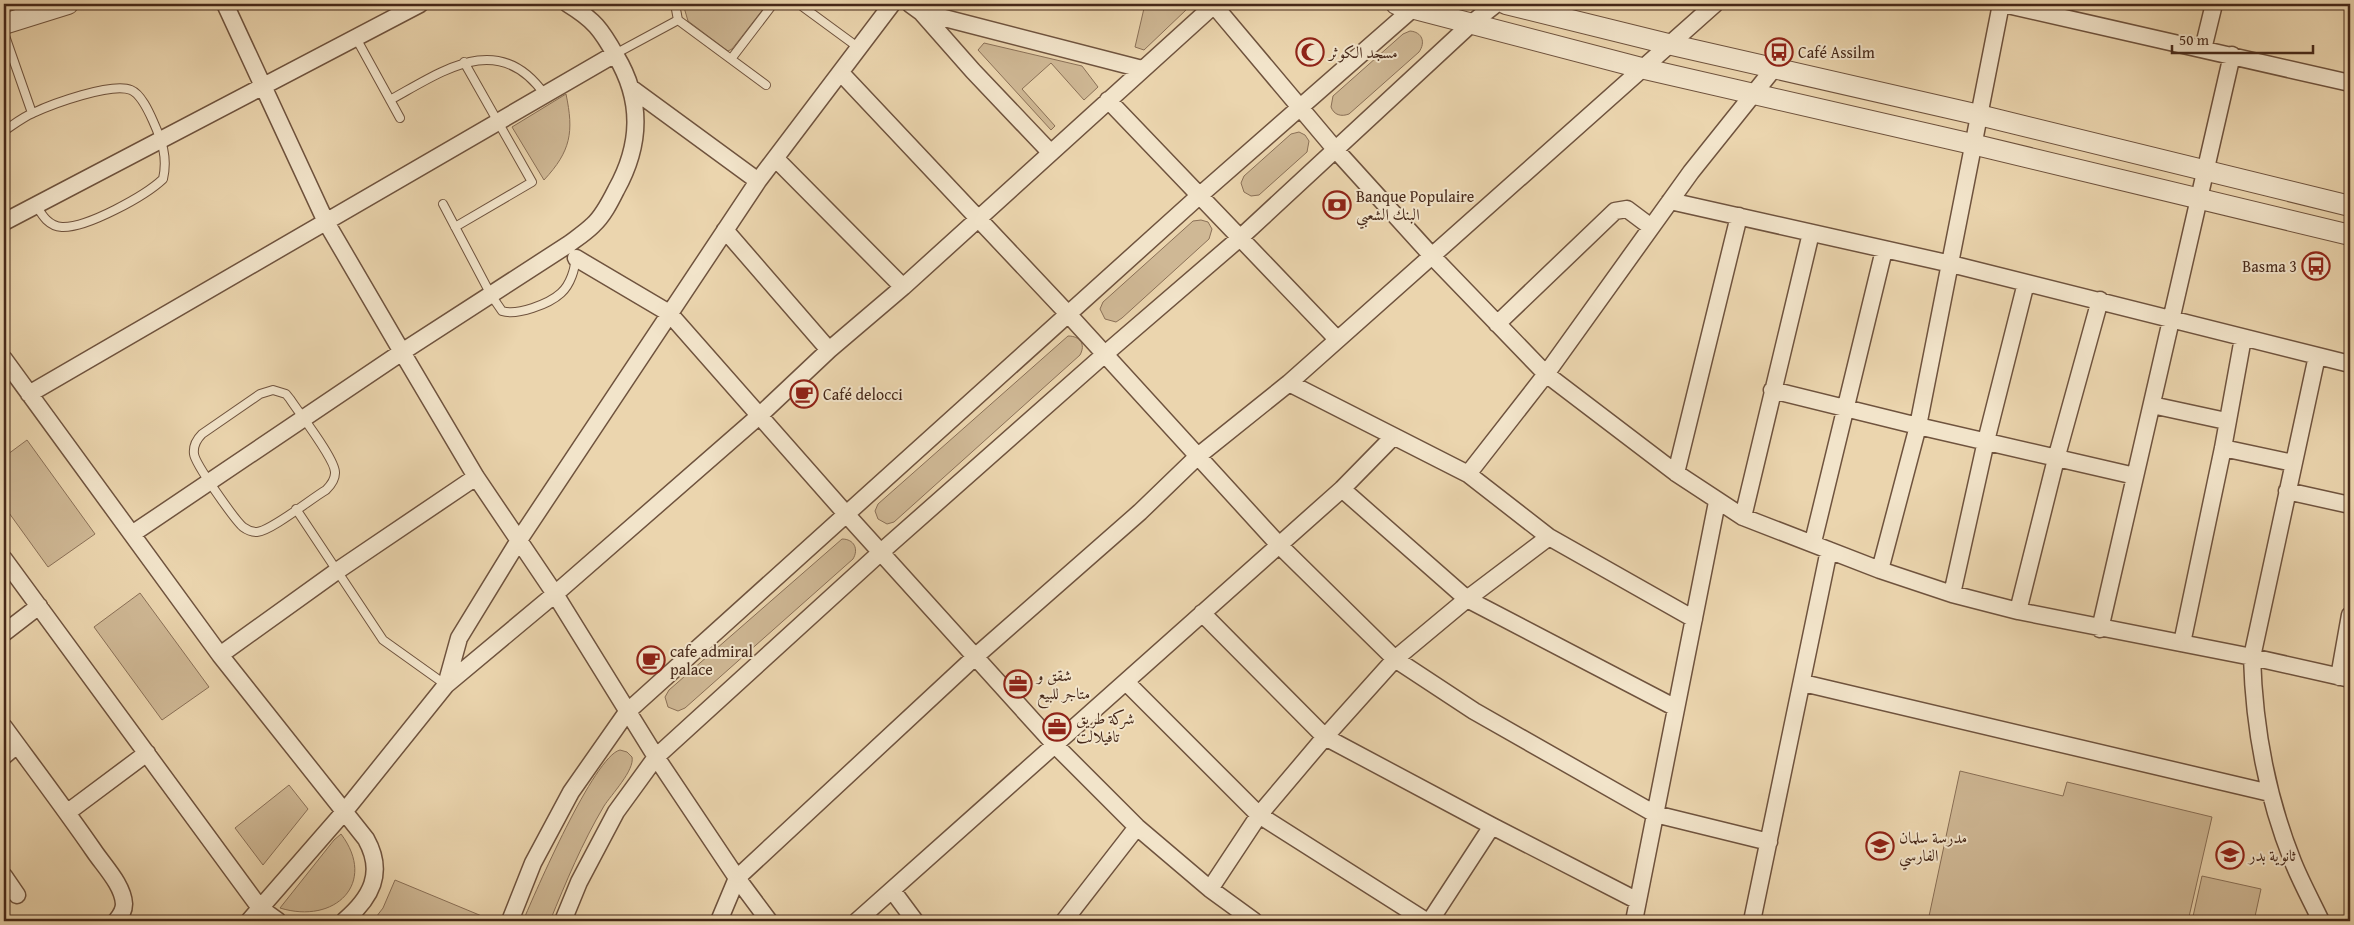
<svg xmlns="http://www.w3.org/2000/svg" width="2354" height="925" viewBox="0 0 2354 925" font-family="'Gentium Book Plus',Amiri,serif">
	<rect width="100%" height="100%" fill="#ebd5ae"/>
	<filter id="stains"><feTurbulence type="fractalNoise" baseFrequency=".004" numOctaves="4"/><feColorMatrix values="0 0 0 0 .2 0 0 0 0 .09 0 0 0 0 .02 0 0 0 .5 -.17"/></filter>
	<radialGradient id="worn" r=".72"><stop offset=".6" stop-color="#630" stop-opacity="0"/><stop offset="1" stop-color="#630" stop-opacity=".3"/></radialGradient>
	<!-- green -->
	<path fill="#cfb895" stroke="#8a7057" d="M683,4H767L732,49L728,51L688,21Z
		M1145,4L1186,5V10L1144,50L1135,47Z
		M1410,31C1422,32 1426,42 1419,52L1349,114C1341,117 1334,115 1331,107L1333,96L1403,34Z
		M984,43L1082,66L1098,87L1084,100L1051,63L1022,89L1055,126L1051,130L978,50Z
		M566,94C574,132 571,151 544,180L512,127Z
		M1299,132L1305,135L1309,141L1307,152L1259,195L1251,196L1244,192L1241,183L1244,176L1291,134Z
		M1201,220L1208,222L1212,229L1209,239L1122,318L1116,322L1105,319L1100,309L1103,302L1193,221Z
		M1068,336C1080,336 1086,344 1080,355L894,522L887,524L878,519L875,511L878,504Z
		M27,440L95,534L48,567L4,506V457Z
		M842,539C854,539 859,549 853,559L685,708L678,711L668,707L665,697L669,690Z
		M140,593L209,687L162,720L94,627Z
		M620,750L627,752L632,757C635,770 611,795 604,806C582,843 566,882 550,921H523C535,893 594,756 620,750Z
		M1960,771L2063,796L2067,782L2212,817L2188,921H1928Z
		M289,785L308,809L263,865L235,828Z
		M341,834C378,883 335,925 280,908L334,840Z
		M2202,876L2261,889L2254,921H2192Z
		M395,880L489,919V921H373L383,908Z"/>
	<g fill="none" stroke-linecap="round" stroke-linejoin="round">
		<!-- service casing -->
		<g stroke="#6f533e" stroke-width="10">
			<path id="service" d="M675,4L678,20L766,85
				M799,4L859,48
				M4,33L32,113
				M356,38L400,118
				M615,54L678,20
				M731,59L773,4
				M390,100C443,71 499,29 545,95
				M4,131C13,125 23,117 33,113C52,104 112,82 131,90C141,94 149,112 153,121C162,141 168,157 163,179C145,196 87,228 62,227C48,226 42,215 36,205
				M443,204L491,295L502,311C517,316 549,304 561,293C570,285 576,268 575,257
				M455,227L532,182L464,62
				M273,390L286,394L290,399C299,413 336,460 335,473C335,480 331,485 326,490C312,498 271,531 257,532C252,532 247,530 243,527C235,520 195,464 194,454C193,446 196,440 202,434L260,394Z
				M296,509L383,640L446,685"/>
		</g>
		<!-- minor casing -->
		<g stroke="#6f533e" stroke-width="19">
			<path id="minor" d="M225,4L326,222L402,352L476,477L555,594L656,757L737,878L769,921
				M910,4L921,12L1142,69
				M1213,4L1335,149L1432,256L1546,374L1676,473L1743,517L1880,570L1952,594L2018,611L2252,657L2350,679
				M2003,4L2350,83
				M921,12L973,71L1050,152
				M2203,49L2214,4
				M841,73L1069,315L1279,545L1395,659L1474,711L1655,814L1769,842
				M631,88L758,181
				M1108,100L1337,339
				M776,159L903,287
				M1670,201L1951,264L2350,364
				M4,222L420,4
				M725,230L829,350
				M576,258L669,313L847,515L1054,744L1137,827L1210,889L1254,921
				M1497,324L1615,211L1627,209L1651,227
				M2317,356L2252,657C2254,727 2267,797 2293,862C2301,882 2312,902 2321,921
				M4,359L220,655L366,839C385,873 371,898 344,921
				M1289,383L1468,474L1549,537L1694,619
				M1772,390L1918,426L2135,476
				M29,394L615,54
				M2152,405L2226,421
				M2223,448L2293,463
				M1676,473L1739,216
				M1468,474L1546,374L1691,172L1775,67
				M1342,489L1467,599L1676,708
				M2287,491L2350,505
				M1743,517L1811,233
				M132,534L402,352L569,244C577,238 586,232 593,225C603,216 610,202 616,190C641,145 643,101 616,56C601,29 594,20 568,4
				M1813,542L1884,250
				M4,559L260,908L278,921
				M1880,570L1918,426L2001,4
				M1952,594L1986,441L2026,283
				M2018,611L2056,459L2100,300
				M1202,613L1325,737L1492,826L1638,901
				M2100,629L2232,55
				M4,633L39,606
				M2182,643L2223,448L2243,338
				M220,655L337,571L476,477
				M2339,677L2350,615
				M1126,682L1259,815L1426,921
				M1803,683L2270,793
				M446,685L459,638L519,540L758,181L892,4
				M4,727C34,768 65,809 94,851C104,866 123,885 124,904C124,912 120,916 116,921
				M4,756L17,745
				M68,812L147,753
				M4,876L17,895
				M1210,889L1259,815L1325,737L1395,659L1467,599L1549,537
				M892,890L915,921
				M249,921L344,812L446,685L555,594L759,416L829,350L903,287L1214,5
				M510,921L533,863L571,792L627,712L1199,196L1418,4
				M563,921L579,882L616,812L656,757L881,552L1105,354L1241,237L1472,23L1496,4
				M719,921L737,878L976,656L1140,512L1198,456L1289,383L1715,4
				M857,921L1342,489L1393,437
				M1064,921L1137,827
				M1430,921L1492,826
				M1634,921L1717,502
				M1752,921L1829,550"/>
		</g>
		<!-- tertiary casing -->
		<g stroke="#6f533e" stroke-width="22">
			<path id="tertiary" d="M1396,4L1645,69L1972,144L2350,235
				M1506,4L1668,44L1979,115L2350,206
				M4,24L68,4"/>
		</g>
		<!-- service -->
		<use href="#service" stroke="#f2e4ca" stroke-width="8"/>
		<!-- minor -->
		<use href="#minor" stroke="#f2e4ca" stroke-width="16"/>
		<!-- tertiary -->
		<use href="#tertiary" stroke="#f2e4ca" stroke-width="20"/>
	</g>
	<!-- icons -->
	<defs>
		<g id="mosque-ring" transform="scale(1.4375)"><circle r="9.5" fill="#f2e4ca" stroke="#8f2418" stroke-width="1.5"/><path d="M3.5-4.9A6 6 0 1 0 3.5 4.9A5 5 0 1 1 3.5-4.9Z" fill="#8f2418"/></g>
		<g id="bus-ring" transform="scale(1.4375)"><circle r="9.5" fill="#f2e4ca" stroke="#8f2418" stroke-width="1.5"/><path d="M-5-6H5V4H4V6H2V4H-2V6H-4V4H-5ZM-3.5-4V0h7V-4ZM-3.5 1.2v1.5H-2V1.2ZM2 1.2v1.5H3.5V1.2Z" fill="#8f2418"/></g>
		<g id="bank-ring" transform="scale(1.4375)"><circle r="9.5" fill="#f2e4ca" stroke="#8f2418" stroke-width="1.5"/><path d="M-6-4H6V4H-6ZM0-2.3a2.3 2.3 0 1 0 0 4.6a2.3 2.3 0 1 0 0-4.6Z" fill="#8f2418"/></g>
		<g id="cafe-ring" transform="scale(1.4375)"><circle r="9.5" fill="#f2e4ca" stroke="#8f2418" stroke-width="1.5"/><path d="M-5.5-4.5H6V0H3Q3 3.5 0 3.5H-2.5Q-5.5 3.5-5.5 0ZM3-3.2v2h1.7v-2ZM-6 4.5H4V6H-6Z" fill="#8f2418"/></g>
		<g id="office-ring" transform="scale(1.4375)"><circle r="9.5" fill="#f2e4ca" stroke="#8f2418" stroke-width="1.5"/><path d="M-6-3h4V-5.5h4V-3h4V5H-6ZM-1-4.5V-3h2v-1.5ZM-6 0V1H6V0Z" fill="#8f2418"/></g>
		<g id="school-ring" transform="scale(1.4375)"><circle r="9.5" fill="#f2e4ca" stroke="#8f2418" stroke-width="1.5"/><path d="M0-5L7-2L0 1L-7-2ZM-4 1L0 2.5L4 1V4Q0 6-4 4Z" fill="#8f2418"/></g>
	</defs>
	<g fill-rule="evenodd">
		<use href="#mosque-ring" x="1310" y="52"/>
		<use href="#bus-ring" x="1779" y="52"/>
		<use href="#bank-ring" x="1337" y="205"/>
		<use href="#bus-ring" x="2316" y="266"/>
		<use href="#cafe-ring" x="804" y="394"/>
		<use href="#cafe-ring" x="651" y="660"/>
		<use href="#office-ring" x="1018" y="684"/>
		<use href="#office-ring" x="1057" y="727"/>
		<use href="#school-ring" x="1880" y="846"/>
		<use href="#school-ring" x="2230" y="855"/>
	</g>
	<g text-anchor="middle" stroke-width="4" stroke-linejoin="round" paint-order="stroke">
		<!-- poi labels -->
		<g font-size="16" fill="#462819" stroke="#f2e4ca" text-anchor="start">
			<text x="1329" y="58">مسجد الكوثر</text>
			<text x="1798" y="58">Café Assilm</text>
			<text x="1356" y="202">Banque Populaire<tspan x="1356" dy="18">البنك الشعبي</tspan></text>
			<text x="2297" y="272" text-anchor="end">Basma 3</text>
			<text x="823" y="400">Café delocci</text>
			<text x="670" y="657">cafe admiral<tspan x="670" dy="18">palace</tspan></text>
			<text x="1037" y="681">شقق و<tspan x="1037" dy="18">متاجر للبيع</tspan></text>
			<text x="1076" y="724">شركة طريق<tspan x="1076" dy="18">تافيلالت</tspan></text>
			<text x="1899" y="843">مدرسة سلمان<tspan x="1899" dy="18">الفارسي</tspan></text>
			<text x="2249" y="861">ثانوية بدر</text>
		</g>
	</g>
	<!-- margin -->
	<rect width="2354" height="925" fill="none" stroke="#ebd5ae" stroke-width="20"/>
	<rect x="5" y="5" width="2344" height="915" fill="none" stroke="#462819" stroke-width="2.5"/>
	<rect x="10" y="10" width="2334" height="905" fill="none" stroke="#462819"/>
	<!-- scale -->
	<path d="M2172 45v8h141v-8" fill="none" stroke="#462819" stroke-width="2.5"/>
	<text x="2179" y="45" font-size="15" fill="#462819" stroke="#f2e4ca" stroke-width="4" paint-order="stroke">50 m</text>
	<rect width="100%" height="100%" filter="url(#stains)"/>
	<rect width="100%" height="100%" fill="url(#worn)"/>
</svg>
